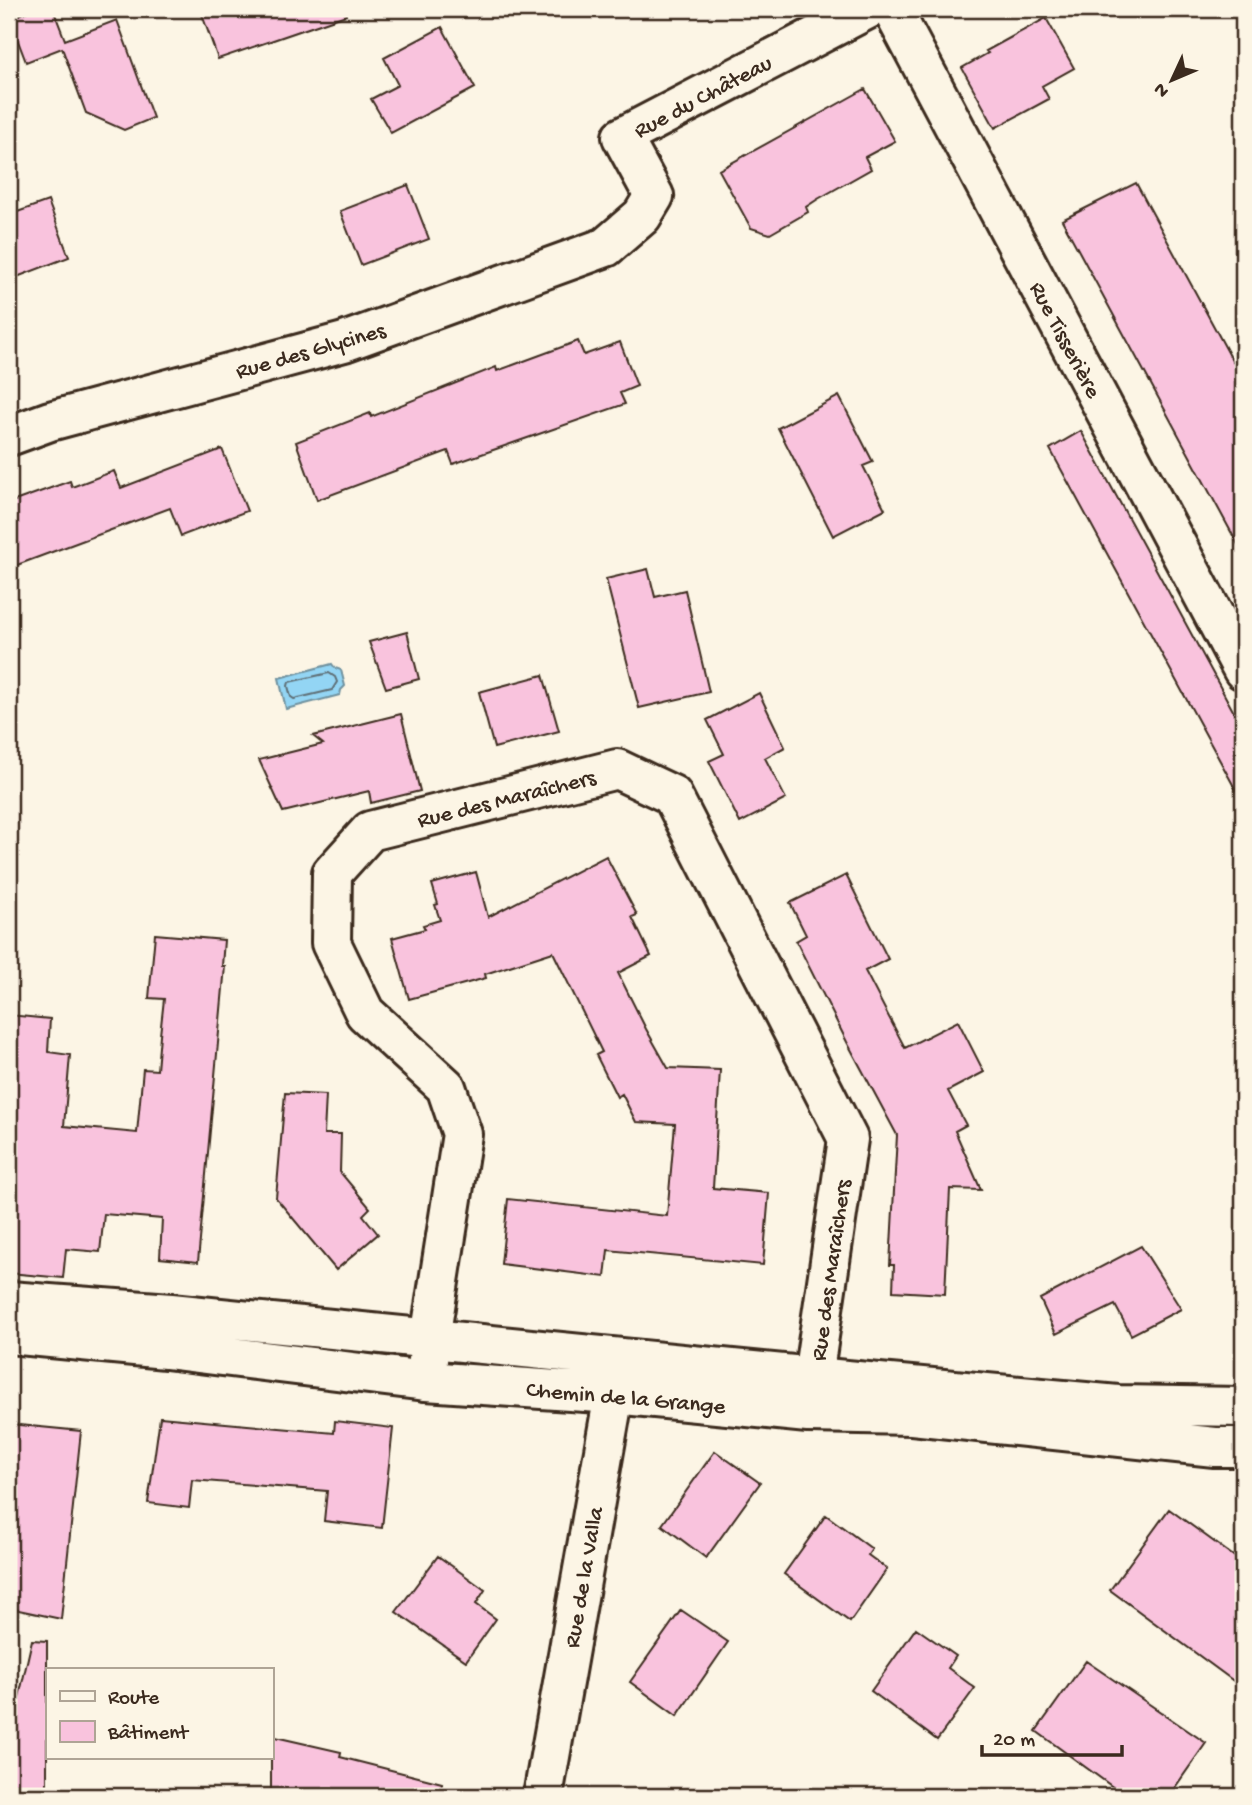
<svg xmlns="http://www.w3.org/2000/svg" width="1252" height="1805" viewBox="0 0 1252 1805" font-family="'Gochi Hand',sans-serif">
	<rect width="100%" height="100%" fill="#fcf5e5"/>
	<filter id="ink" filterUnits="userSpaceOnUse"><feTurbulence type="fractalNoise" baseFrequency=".0143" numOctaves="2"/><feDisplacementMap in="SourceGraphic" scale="14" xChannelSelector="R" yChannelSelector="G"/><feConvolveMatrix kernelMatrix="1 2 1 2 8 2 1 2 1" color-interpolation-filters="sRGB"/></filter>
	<g filter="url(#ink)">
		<!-- water -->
		<path fill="#93d5f4" stroke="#70919e" stroke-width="2" d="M332,664L335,668L341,670L345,686L341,690L340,695L286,709L279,678Z"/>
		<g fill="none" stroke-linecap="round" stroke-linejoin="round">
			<!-- shore -->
			<path stroke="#5e6e74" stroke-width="2" d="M329,673L335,677L337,682L332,690L294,699L291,697L288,686L289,682Z"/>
		</g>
		<!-- building -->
		<path fill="#f9c3dd" stroke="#3b2a1e" stroke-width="2" d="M31,9H53L65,40L117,20L153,118L124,130L86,113L62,48L26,62L10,20Z
			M200,9H345L346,15L218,59Z
			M1046,18L1074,68L1042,86L1049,99L995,128L962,68L988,53L986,51Z
			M442,27L475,88L391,133L371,99L398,85L384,58Z
			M865,89L895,141L865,157L871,169L818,199L806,207L808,212L770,234L751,228L719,170Z
			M1136,183L1243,380V554L1062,220Z
			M408,185L429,239L361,265L340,211Z
			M48,201L69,257L9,280V215Z
			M578,341L584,355L620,342L637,386L620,393L625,404L453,464L448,451L317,500L296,442L370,413L371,417L496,367L497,371Z
			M839,396L873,462L863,466L885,509L833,536L778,428Z
			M1081,431L1243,729V803L1050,449Z
			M222,449L247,511L181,536L170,508L9,568V503L70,481L72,487L114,471L121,488Z
			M648,569L655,597L685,590L709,692L639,708L606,579Z
			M407,632L419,679L386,688L369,642Z
			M543,675L559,731L494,748L479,692Z
			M759,693L785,747L765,758L786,799L740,823L709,761L724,754L707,720Z
			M401,714L420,791L371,803L369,791L283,812L259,760L323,744L313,736Z
			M606,856L637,915L632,917L651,956L618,973L646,1029L668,1068L720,1070L713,1188L769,1193L763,1265L608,1250L605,1277L501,1264L508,1199L667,1216L675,1124L636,1122L622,1094L617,1097L596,1055L602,1052L553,952L485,974L486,978L409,999L392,938L425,929L423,925L440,920L435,905L438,904L432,884L476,872L488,917Z
			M846,875L888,959L865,971L905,1048L958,1021L984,1072L948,1091L966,1125L955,1131L981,1190L950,1189L945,1294L893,1291L894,1265H890L897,1135L847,1042L796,941L806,935L790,903Z
			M155,934L224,940L222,966H225L198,1262L160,1258L162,1219L104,1214L100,1252L66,1249L63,1278L9,1273V1015L50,1019L48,1052L70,1055L64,1126L137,1133L143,1069L157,1070L160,1035L164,999L149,998Z
			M285,1093L326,1095L324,1134H341L340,1172L370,1208L363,1215L378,1234L336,1270L276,1198Z
			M1141,1246L1181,1309L1131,1335L1115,1305L1056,1334L1040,1299Z
			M160,1417L334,1433L335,1421L393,1428L382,1528L324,1521L327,1491L192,1480L189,1508L148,1503Z
			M9,1424L81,1431L61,1619L9,1608Z
			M715,1451L760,1483L706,1558L662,1525Z
			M1169,1509L1243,1563V1688L1110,1590Z
			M826,1515L872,1549L868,1555L887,1569L850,1622L784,1574Z
			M438,1556L485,1590L476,1604L496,1619L466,1661L396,1612Z
			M681,1610L728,1642L677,1716L630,1682Z
			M916,1628L956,1656L948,1668L975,1688L937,1740L871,1691Z
			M32,1640L47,1641V1796H9V1741Z
			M1086,1661L1206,1743L1169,1796H1125L1036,1731Z
			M271,1736L341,1752L340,1757L442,1783L440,1796H271Z"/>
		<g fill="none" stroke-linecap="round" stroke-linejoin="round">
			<!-- street casing -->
			<g stroke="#3b2a1e" stroke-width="44">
				<path id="street" d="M892,9L1243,670
					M9,436L50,421L344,342L606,247L642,216L654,196L622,137L868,9
					M426,1381L430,1339L462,1134L446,1087L365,1013L331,943L332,873L370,831L617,769L672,795L848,1139L808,1411
					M543,1796L614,1394L618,1360"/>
			</g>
			<!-- secondary casing -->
			<g stroke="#3b2a1e" stroke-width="44">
				<path id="secondary" d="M9,1301L171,1313L814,1377L1118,1405L1243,1407
					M9,1334L166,1349L426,1381L614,1394L808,1413L912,1415L1215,1447H1243"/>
			</g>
			<!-- street -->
			<use href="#street" stroke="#fcf5e5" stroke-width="38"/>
			<!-- secondary -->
			<use href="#secondary" stroke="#fcf5e5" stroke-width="38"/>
		</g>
	</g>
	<g text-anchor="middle" stroke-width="6" stroke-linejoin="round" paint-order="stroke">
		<!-- street labels -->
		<g font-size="23" fill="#3b2a1e" stroke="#fcf5e5">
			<text transform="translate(702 95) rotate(-28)" y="8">Rue du Château</text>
			<text transform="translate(1067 339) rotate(62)" y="8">Rue Tisserière</text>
			<text transform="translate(310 349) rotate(-16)" y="8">Rue des Glycines</text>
			<text transform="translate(506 797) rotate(-14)" y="8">Rue des Maraîchers</text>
			<text transform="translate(829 1270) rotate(-82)" y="8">Rue des Maraîchers</text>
			<text transform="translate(626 1396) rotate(5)" y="8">Chemin de la Grange</text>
			<text transform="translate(582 1577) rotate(-80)" y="8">Rue de la Valla</text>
		</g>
	</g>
	<!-- margin -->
	<rect width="1252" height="1805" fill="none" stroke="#fcf5e5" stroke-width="35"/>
	<rect x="18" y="18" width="1217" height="1770" fill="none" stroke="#3b2a1e" stroke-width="2.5" filter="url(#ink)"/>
	<!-- legend -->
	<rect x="46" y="1668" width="228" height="91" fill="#fcf5e5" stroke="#afa495" stroke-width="2"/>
	<rect x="60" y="1691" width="35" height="10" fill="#fcf5e5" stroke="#afa495" stroke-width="2"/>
	<text x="108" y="1703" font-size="21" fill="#3b2a1e">Route</text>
	<rect x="60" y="1721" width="35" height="21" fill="#f9c3dd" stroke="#afa495" stroke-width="2"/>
	<text x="108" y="1738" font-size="21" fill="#3b2a1e">Bâtiment</text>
	<!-- north arrow -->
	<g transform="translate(1172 80) rotate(226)" stroke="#fcf5e5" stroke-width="5" paint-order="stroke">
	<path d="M0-5L12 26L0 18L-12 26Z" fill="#3b2a1e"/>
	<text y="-10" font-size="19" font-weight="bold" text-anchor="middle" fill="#3b2a1e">N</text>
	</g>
	<!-- scale -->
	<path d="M982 1745v10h140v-10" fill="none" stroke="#3b2a1e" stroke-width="3.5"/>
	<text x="993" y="1745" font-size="21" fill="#3b2a1e" stroke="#fcf5e5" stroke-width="5" paint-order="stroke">20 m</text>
</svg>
